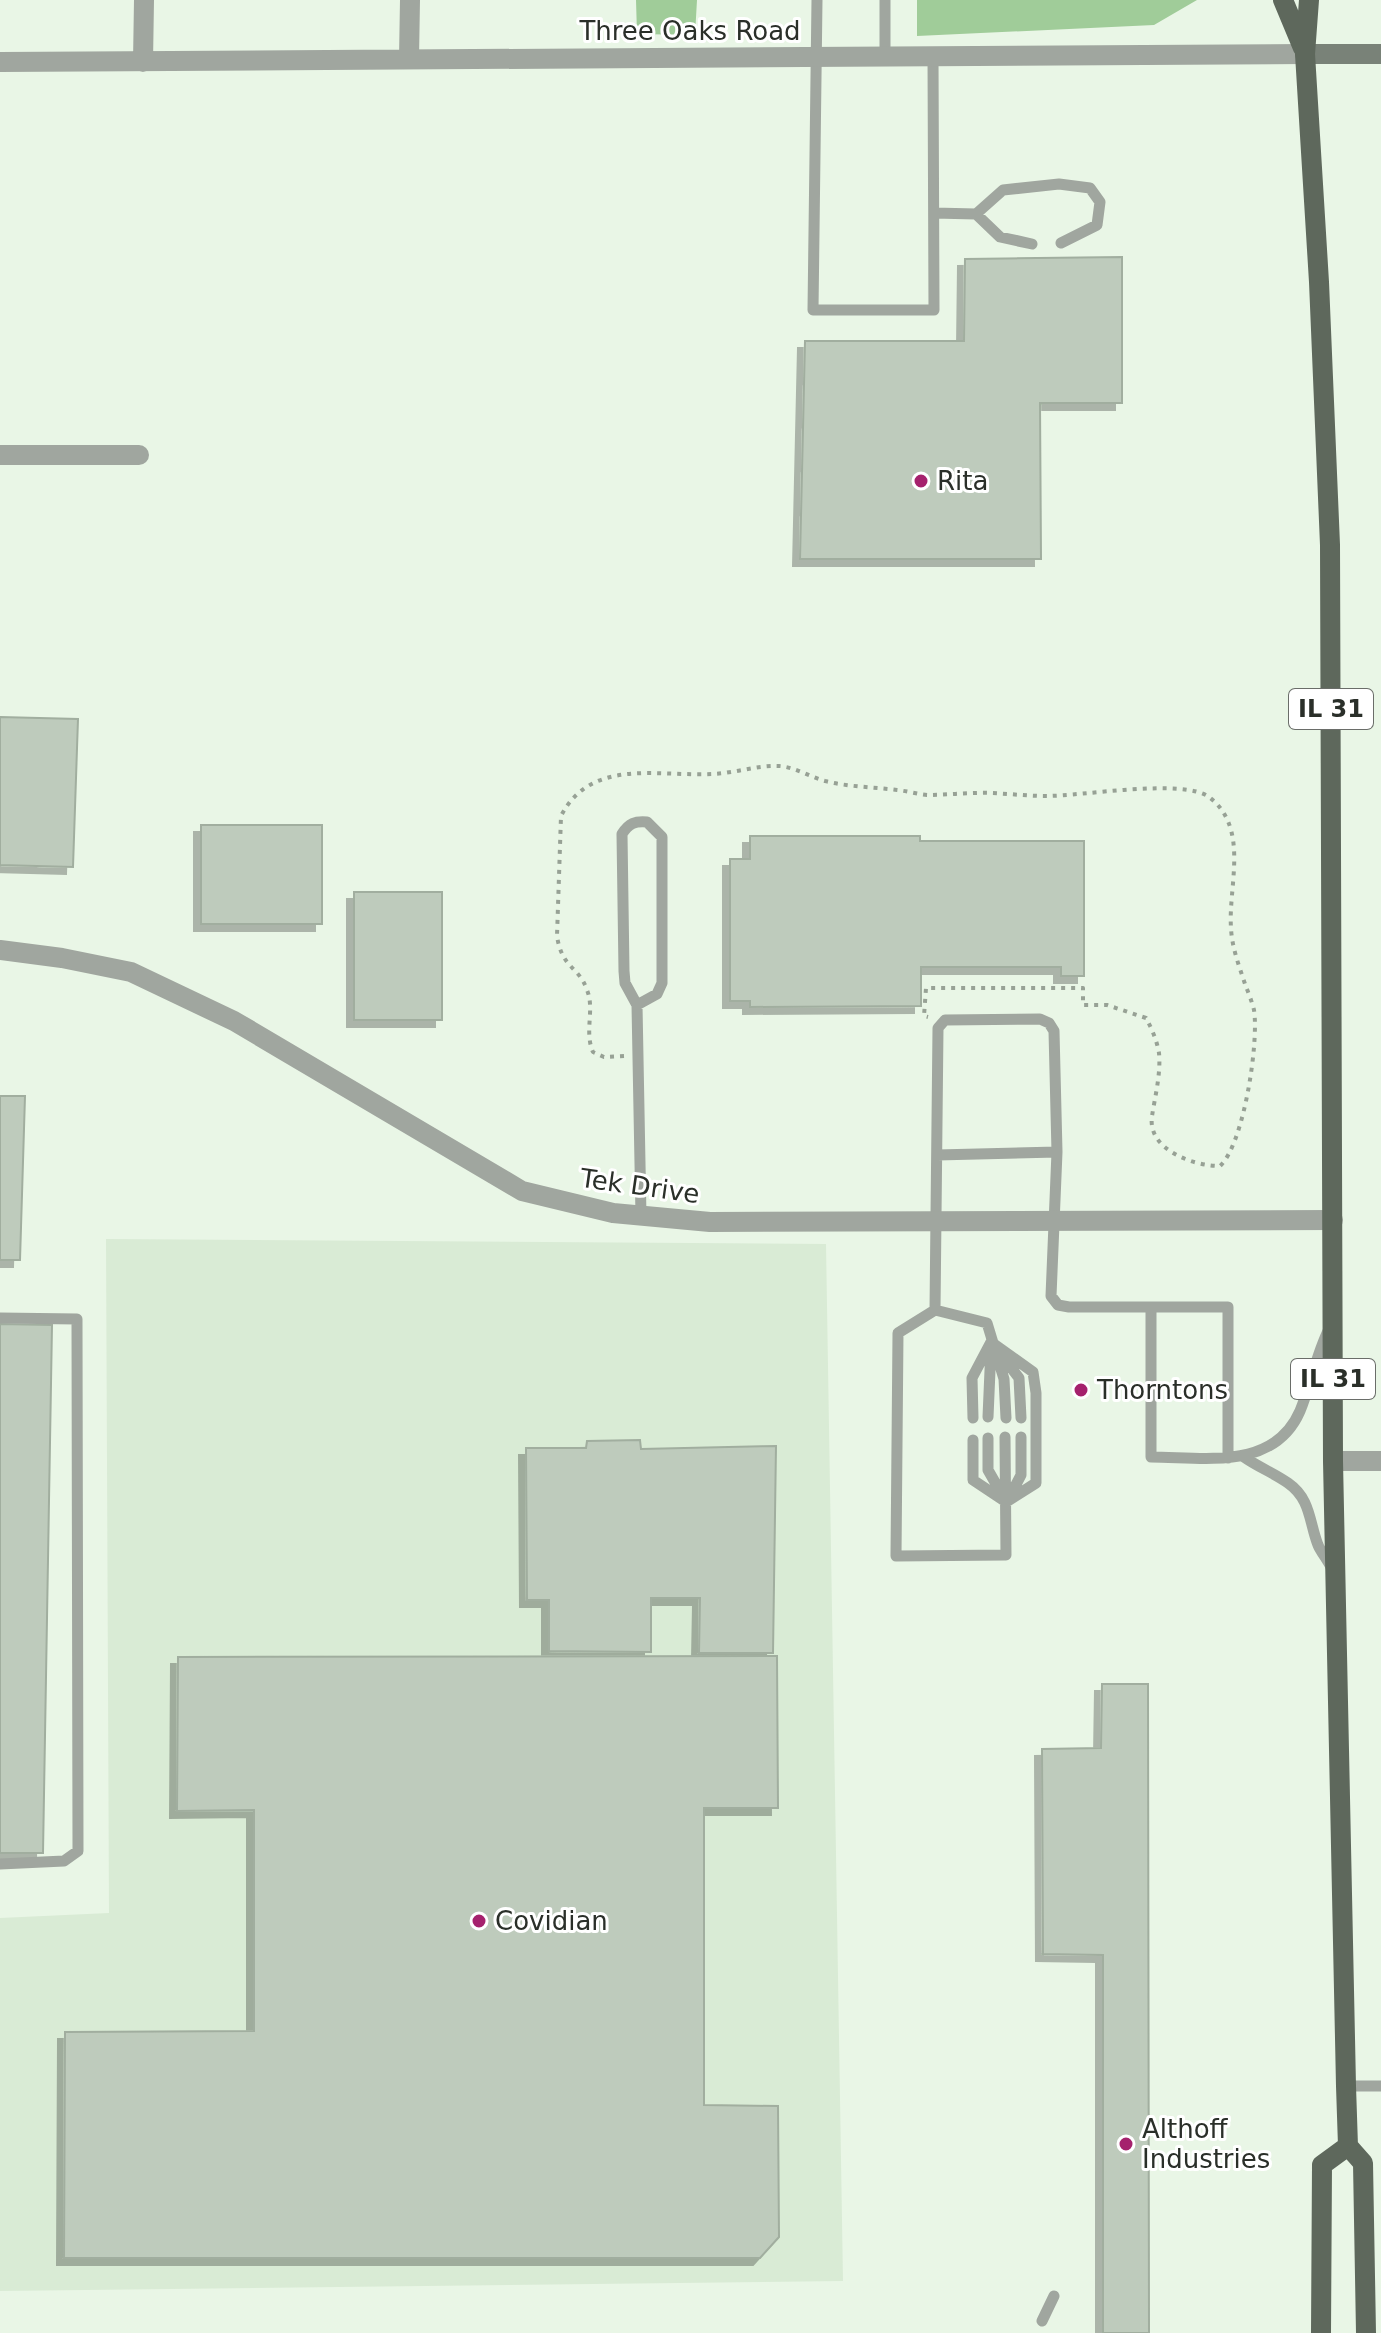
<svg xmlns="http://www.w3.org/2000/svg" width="1381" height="2333" viewBox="0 0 1381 2333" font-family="'DejaVu Sans',sans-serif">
	<defs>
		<filter id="shadow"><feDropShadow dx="-7" dy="7" stdDeviation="0" flood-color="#0004"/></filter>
	</defs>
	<rect width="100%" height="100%" fill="#e9f6e6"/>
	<!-- built -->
	<path fill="#d9ebd5" d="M106,1239L826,1244L843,2281L0,2291V1918L109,1913Z"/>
	<!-- forest -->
	<path fill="#a0cc99" d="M636,0H697L695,35L637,34Z
		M917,0H1197L1154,25L917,36Z"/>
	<!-- building -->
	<path fill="#becbbc" stroke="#a1ae9f" stroke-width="2" filter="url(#shadow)" d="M1122,257V403H1040L1041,559H800L805,341H964L965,259Z
		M0,717L78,719L73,867L0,865Z
		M201,825H322V924H201Z
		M750,836H920V841H1084V976H1061V967H921V1006L750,1007V1001H730V859H750Z
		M354,892H442V1020H354Z
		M0,1096H25L20,1260H0Z
		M0,1324L52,1325L43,1853H0Z
		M640,1440L641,1449L776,1446L773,1653H699L700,1598H651V1652L549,1651V1600H527L526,1448H586L587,1441Z
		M773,1656H777L778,1808H704V2105L778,2106L779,2237L760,2258H64L65,2032L254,2031V1810L177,1811L178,1657Z
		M1102,1684H1148L1149,2333H1103V1955L1043,1954L1042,1749L1101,1748Z"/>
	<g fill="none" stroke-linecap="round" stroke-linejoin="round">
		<!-- path -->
		<path stroke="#97a195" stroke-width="4" stroke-dasharray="4 6" stroke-linecap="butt" d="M624,1056L604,1057L593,1052C584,1032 595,1009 587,990C579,966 562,969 557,936L561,816C591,757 659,777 713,774C735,773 758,765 779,766C795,767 810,777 825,781C849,787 873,787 897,790C907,791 917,794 927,795C949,795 971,792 993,793C1011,794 1029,796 1047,796C1082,796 1184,778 1209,797C1250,828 1228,886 1231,928C1232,949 1240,968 1246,987C1249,994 1252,1002 1254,1010C1259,1042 1244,1144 1220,1166C1194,1166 1147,1150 1152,1116C1155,1097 1161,1073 1159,1053C1157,1041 1152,1029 1146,1018L1107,1005H1083V988H926L924,1016L928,1017"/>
		<!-- lane -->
		<path stroke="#a0a69f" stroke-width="11" d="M817,0L813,310H934L933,56
			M885,56V0
			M934,213L976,214L1003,190L1059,184L1090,188L1100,202L1097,225L1061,243
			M976,214L1000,237L1032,244
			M637,1005L657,994L662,983V837L647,822C635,821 629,823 622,834L624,971L625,983L637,1005L641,1216
			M937,1155L1057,1152
			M935,1310L987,1323L1004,1379L1006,1418
			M0,1318L77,1319L78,1851L64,1861L0,1864
			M991,1342L1033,1372L1036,1393V1483L1006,1502
			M999,1352L1019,1378L1021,1418
			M988,1417L991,1347
			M973,1418L972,1378L991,1342
			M1005,1437L1006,1555L896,1556L898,1333L935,1310L938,1028L945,1020L1040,1019L1049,1023L1054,1031L1057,1152L1051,1296L1058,1305L1069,1307H1151
			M988,1438V1470L1004,1498
			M973,1440V1480L1006,1502
			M1244,1457C1258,1467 1274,1473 1288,1483C1311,1499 1309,1522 1318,1545C1321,1552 1327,1559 1331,1567
			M1228,1458V1307H1151V1457C1204,1457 1274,1471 1300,1411C1311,1384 1316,1355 1329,1329
			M1009,1498L1021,1475V1437
			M1346,2086H1381
			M1042,2321L1054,2296"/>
		<!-- street -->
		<path stroke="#a0a69f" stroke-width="20" d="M409,59L410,0
			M0,62L1305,54
			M143,62L144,0
			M0,455H139
			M0,950L62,958L131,972L234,1021L522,1191L613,1213L710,1222L1333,1220
			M1333,1461H1381"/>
		<!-- secondary -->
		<path stroke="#798278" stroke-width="20" d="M1305,54H1381"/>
		<!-- primary -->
		<path stroke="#5e685c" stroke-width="20" d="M1283,0L1303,48
			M1309,0L1305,54L1319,282L1330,545L1333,1461L1346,2086L1348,2146L1363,2163L1366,2333
			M1321,2333L1322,2165L1348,2146"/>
	</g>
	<!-- markers -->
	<g fill="#a5216d" stroke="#fff" stroke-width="3">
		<circle cx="921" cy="481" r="8"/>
		<circle cx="1081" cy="1390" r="8"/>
		<circle cx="479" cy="1921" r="8"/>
		<circle cx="1126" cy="2144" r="8"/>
	</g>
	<g text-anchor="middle" stroke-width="6" stroke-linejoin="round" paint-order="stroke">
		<!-- shield labels -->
		<g fill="#fff" stroke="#6a6d69" stroke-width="2">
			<rect x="1289" y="689" width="84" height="40" rx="6"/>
			<rect x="1291" y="1359" width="84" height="40" rx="6"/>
		</g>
		<g font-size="24" font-weight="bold" fill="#2a2f29">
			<text x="1331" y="717">IL 31</text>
			<text x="1333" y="1387">IL 31</text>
		</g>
		<!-- street labels -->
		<g font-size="26" fill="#2a2f29" stroke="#fff">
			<text x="690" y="40">Three Oaks Road</text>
			<text transform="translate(640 1186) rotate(8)" y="9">Tek Drive</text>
		</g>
		<!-- poi labels -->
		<g font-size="26" fill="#2a2f29" stroke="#fff" text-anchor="start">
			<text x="937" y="490">Rita</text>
			<text x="1097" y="1399">Thorntons</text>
			<text x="495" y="1930">Covidian</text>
			<text x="1142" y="2138">Althoff<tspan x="1142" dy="30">Industries</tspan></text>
		</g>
	</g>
</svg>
